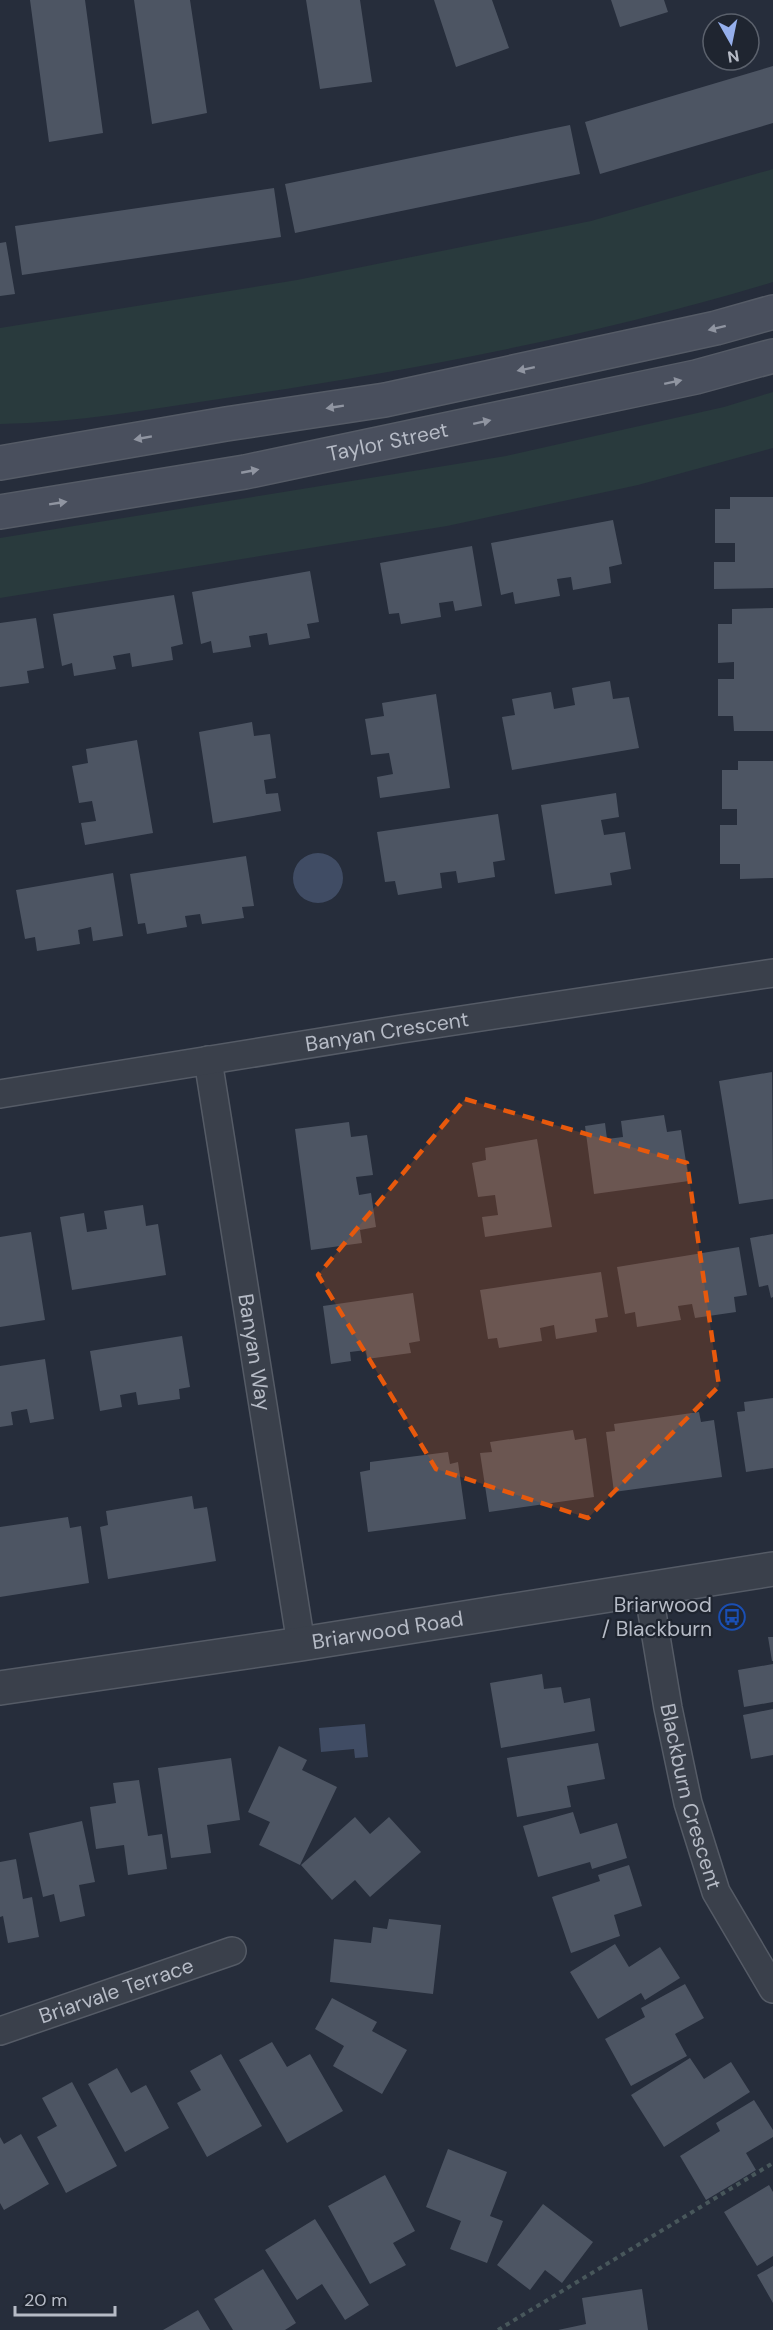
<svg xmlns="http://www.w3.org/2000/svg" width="773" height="2330" viewBox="0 0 773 2330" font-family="'DM Sans',sans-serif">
	<rect width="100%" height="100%" fill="#262d3b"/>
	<!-- green -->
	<path fill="#293a3d" d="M773,169V282C595,336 410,371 226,398C151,409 76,423 0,424V328L297,280L591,221Z
		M773,392V448L638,485L447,526L0,598V538L506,456L724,407Z"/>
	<!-- water -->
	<path fill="#404c64" d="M293 878a25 25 0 1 1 50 0a25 25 0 1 1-50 0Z
		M365,1724L368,1757L355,1758L354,1749L321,1752L319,1728Z"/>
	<!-- building -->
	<path fill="#4d5563" d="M30,0H85L103,133L49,142Z
		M134,0H190L207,113L152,124Z
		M306,0H360L372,82L320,89Z
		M434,0H492L509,48L456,67Z
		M611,0H664L668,12L620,27Z
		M773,66V123L600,174L585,122Z
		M570,125L580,174L295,233L285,184Z
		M274,188L281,237L22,275L15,226Z
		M6,242L15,294L0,296V243Z
		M730,497H773V588L714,589V562H735V543H715V509H730Z
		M613,520L622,564L609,567L611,583L573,590L571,577L557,579L560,596L515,604L513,592L501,595L491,543Z
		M472,546L482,606L455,611L453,601L439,603L441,617L401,624L399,613L389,614L380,563Z
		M310,571L319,622L307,624L310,638L269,645L267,633L249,636L251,647L213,653L211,641L201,644L192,592Z
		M174,595L183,644L171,647L173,660L132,667L130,653L113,656L116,669L74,676L72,663L62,666L53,614Z
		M773,608V731H734L733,716H718V679H734V662L718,663V624H732V609Z
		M36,618L44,668L27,671L29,683L0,687V623Z
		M610,681L613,699L629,697L639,748L512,770L502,717L515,715L512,699L551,692L554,709L575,705L572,688Z
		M436,694L450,788L380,798L377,777L393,774L389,753L371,755L365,719L384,716L382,703Z
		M252,722L254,736L270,734L276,778L264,780L266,794L278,793L281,811L213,823L199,732Z
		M137,740L153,833L85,845L81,823L96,821L92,801L79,803L72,766L88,763L86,749Z
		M738,761H773V878L740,879V864H720V825H737V809H722V770H738Z
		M616,793L619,817L601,820L604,835L625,832L631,869L610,873L612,885L555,894L541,805Z
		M498,814L505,860L493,862L495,877L458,883L456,871L440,873L442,888L398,895L395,881L385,882L377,832Z
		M246,856L254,906L242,907L244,918L202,924L200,914L185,916L187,927L147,934L145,923L138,924L130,874Z
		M113,873L123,936L93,941L91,927L78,930L80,944L37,951L35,937L25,939L16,890Z
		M772,1072L773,1199L739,1204L719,1081Z
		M664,1115L667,1132L681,1130L689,1181L594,1194L585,1126L605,1123L607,1139L623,1137L621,1121Z
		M349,1122L351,1137L367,1135L373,1175L356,1177L359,1195L371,1193L376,1227L360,1230L362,1243L311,1250L295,1129Z
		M537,1139L552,1227L485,1237L482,1217L498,1215L495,1195L478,1197L472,1163L486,1160L485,1148Z
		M143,1205L146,1226L158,1224L166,1275L72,1290L60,1217L84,1213L87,1232L107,1229L104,1211Z
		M31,1232L45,1320L0,1327V1237Z
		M773,1234V1297L771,1298L768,1285L759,1287L750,1238Z
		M739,1247L747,1295L734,1297L736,1312L695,1318L692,1304L678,1306L681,1320L637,1327L635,1312L625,1314L617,1267Z
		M601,1272L608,1317L595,1319L597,1332L556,1339L554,1325L540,1328L542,1341L499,1348L497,1338L488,1339L480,1290Z
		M413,1293L420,1341L409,1343L411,1353L367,1359L366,1350L350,1352L351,1361L331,1364L323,1306Z
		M182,1336L190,1387L179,1389L180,1399L138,1405L136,1392L120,1395L122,1407L100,1411L90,1351Z
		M45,1359L54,1419L30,1423L27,1409L11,1412L13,1425L0,1427V1366Z
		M773,1398V1468L746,1472L737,1412L745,1411L744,1402Z
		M699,1412L701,1422L714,1420L722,1477L614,1492L606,1432L615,1431L614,1424Z
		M573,1430L575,1440L586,1438L594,1497L489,1512L480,1453L492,1452L490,1442Z
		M448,1452L450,1464L458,1462L466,1519L368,1532L360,1472L370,1470V1462Z
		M192,1496L194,1509L207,1507L216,1561L108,1579L100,1527L108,1525L106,1511Z
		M68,1517L70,1528L81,1526L89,1583L0,1597V1527Z
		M768,1637H773V1661H772Z
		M773,1664V1702L744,1707L738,1670Z
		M542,1674L544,1689L561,1687L564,1703L590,1698L595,1731L501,1748L490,1683Z
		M773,1709V1755L751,1759L743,1715Z
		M598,1743L605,1779L567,1786L571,1807L517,1817L507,1758Z
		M279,1746L307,1760L302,1770L337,1787L300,1865L259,1845L270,1822L248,1812Z
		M231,1758L240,1820L207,1825L211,1853L171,1858L158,1768Z
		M139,1780L148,1836L162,1834L167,1869L128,1875L124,1845L96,1849L90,1807L116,1803L113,1783Z
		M573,1812L580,1834L617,1823L627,1858L592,1869L590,1862L538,1877L523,1826Z
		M355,1817L370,1834L389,1817L421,1852L370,1897L355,1880L332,1900L301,1865Z
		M82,1821L95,1882L79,1885L85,1916L60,1922L54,1894L43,1897L29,1833Z
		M16,1859L23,1899L32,1897L39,1937L8,1943L3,1916L0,1917V1862Z
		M629,1865L642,1906L614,1915L620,1936L571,1953L552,1897L600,1881L598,1875Z
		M389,1919L441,1925L433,1994L330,1982L334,1939L371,1943L373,1927L387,1929Z
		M615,1944L629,1967L660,1947L680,1978L645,2000L641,1993L598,2019L570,1972Z
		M685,1984L704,2018L675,2034L687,2056L631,2086L605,2039L645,2017L641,2008Z
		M332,1998L377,2022L372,2031L407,2050L382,2094L333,2066L344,2046L315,2029Z
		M272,2042L287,2067L310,2054L343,2111L287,2143L239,2060Z
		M221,2054L262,2126L207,2157L177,2103L201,2090L190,2071Z
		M690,2058L704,2079L731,2062L750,2092L664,2147L631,2095Z
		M117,2068L131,2093L146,2085L169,2128L125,2152L88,2084Z
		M72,2082L117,2166L66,2193L37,2137L57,2126L42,2098Z
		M754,2100L773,2130V2137L746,2153L756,2170L706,2200L680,2156L720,2131L716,2123Z
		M21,2134L49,2184L4,2210L0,2203V2137L4,2144Z
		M448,2149L507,2172L490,2216L503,2221L487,2263L450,2249L461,2221L426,2207Z
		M385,2175L415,2231L393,2243L406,2265L370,2284L328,2206Z
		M769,2185L773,2192V2256L757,2266L724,2212Z
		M543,2204L593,2242L562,2283L545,2270L530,2290L497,2265Z
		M315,2219L369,2305L345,2320L322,2284L297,2300L265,2250Z
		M773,2266V2303L757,2275Z
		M263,2269L296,2323L285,2330H233L214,2299Z
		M642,2289L648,2330H558L586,2324L582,2298Z
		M198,2310L210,2330H163Z"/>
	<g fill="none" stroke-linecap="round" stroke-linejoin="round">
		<!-- minor casing -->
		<g stroke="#555b66" stroke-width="30">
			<g id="minor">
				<path id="s1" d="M208,1060L301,1644"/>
				<path id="s2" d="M0,1094L402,1029L773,973"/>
				<path id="s3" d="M648,1589L668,1708L688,1803L716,1892L773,1989"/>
				<path id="s4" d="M0,2031L232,1951"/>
			</g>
		</g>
		<!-- tertiary casing -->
		<g stroke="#555b66" stroke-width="36">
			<g id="tertiary">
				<path id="s5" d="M0,1688L301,1644L773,1569"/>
			</g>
		</g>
		<!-- secondary casing -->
		<g stroke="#555b66" stroke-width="36">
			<g id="secondary">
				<path d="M0,463L226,424L385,400L716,328L773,312"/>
				<path id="s6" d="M0,512L245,472L696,377L773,356"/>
			</g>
		</g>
		<!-- path -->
		<path stroke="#48575b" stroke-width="4" stroke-dasharray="4.5 4.5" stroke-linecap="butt" d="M498,2330L773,2163"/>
		<!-- minor -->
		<use href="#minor" stroke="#3a404b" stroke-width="27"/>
		<!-- tertiary -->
		<use href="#tertiary" stroke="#3a404b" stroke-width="33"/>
		<!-- secondary -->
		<use href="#secondary" stroke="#494f5d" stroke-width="33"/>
	</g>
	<!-- one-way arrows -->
	<defs><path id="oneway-solid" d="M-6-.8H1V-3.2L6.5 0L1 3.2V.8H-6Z" transform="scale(1.5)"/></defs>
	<g fill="#9095a1">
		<use href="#oneway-solid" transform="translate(717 328) rotate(166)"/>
		<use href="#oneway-solid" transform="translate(526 369) rotate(168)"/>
		<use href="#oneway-solid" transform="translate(673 382) rotate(-12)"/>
		<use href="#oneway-solid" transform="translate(335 407) rotate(171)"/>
		<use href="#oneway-solid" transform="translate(482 422) rotate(-12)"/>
		<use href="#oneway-solid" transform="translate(143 438) rotate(170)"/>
		<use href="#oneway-solid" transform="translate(250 471) rotate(-11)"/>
		<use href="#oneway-solid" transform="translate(58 503) rotate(-9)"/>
	</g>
	<!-- marked area -->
	<path fill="#e8590c" fill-opacity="0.2" stroke="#e8590c" stroke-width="4.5" stroke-dasharray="12 8" stroke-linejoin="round" d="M465,1099L687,1163L719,1386L588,1518L436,1469L318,1275Z"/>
	<!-- icons -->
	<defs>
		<g id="bus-ring" transform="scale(1.35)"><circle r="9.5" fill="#1f2530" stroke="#1a4fb4" stroke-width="1.5"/><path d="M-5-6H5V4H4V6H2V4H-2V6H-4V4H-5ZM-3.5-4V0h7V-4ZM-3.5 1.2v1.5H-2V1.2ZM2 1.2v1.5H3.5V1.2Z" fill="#1a4fb4"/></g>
	</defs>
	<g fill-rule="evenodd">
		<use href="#bus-ring" x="732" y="1617"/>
	</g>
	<g text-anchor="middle" stroke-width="4.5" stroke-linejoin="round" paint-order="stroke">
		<!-- street labels -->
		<g font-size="21" fill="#b6bbc6" stroke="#1f2530">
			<text dy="7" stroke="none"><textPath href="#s6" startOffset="394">Taylor Street</textPath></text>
			<text dy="7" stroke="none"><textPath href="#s2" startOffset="392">Banyan Crescent</textPath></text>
			<text dy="7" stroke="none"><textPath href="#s1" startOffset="296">Banyan Way</textPath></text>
			<text dy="7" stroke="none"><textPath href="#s5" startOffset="392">Briarwood Road</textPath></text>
			<text dy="7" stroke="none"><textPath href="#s3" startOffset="212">Blackburn Crescent</textPath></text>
			<text dy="7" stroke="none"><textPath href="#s4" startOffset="123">Briarvale Terrace</textPath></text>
		</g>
		<!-- poi labels -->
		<g font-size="21" fill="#b6bbc6" stroke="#1f2530" text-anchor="end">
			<text x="712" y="1612">Briarwood<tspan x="712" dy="24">/ Blackburn</tspan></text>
		</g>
	</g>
	<!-- north arrow -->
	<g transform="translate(731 42) rotate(171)"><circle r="28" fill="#1f2530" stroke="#5b616c" stroke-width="1.5"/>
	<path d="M0-4.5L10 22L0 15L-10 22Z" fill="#95afec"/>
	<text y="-9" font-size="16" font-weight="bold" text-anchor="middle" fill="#b6bbc6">N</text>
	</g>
	<!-- scale -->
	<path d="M15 2306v9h100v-9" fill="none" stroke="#b6bbc6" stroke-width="3"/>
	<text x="24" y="2306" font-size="18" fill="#b6bbc6" stroke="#1f2530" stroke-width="4.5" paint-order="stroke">20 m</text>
</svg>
